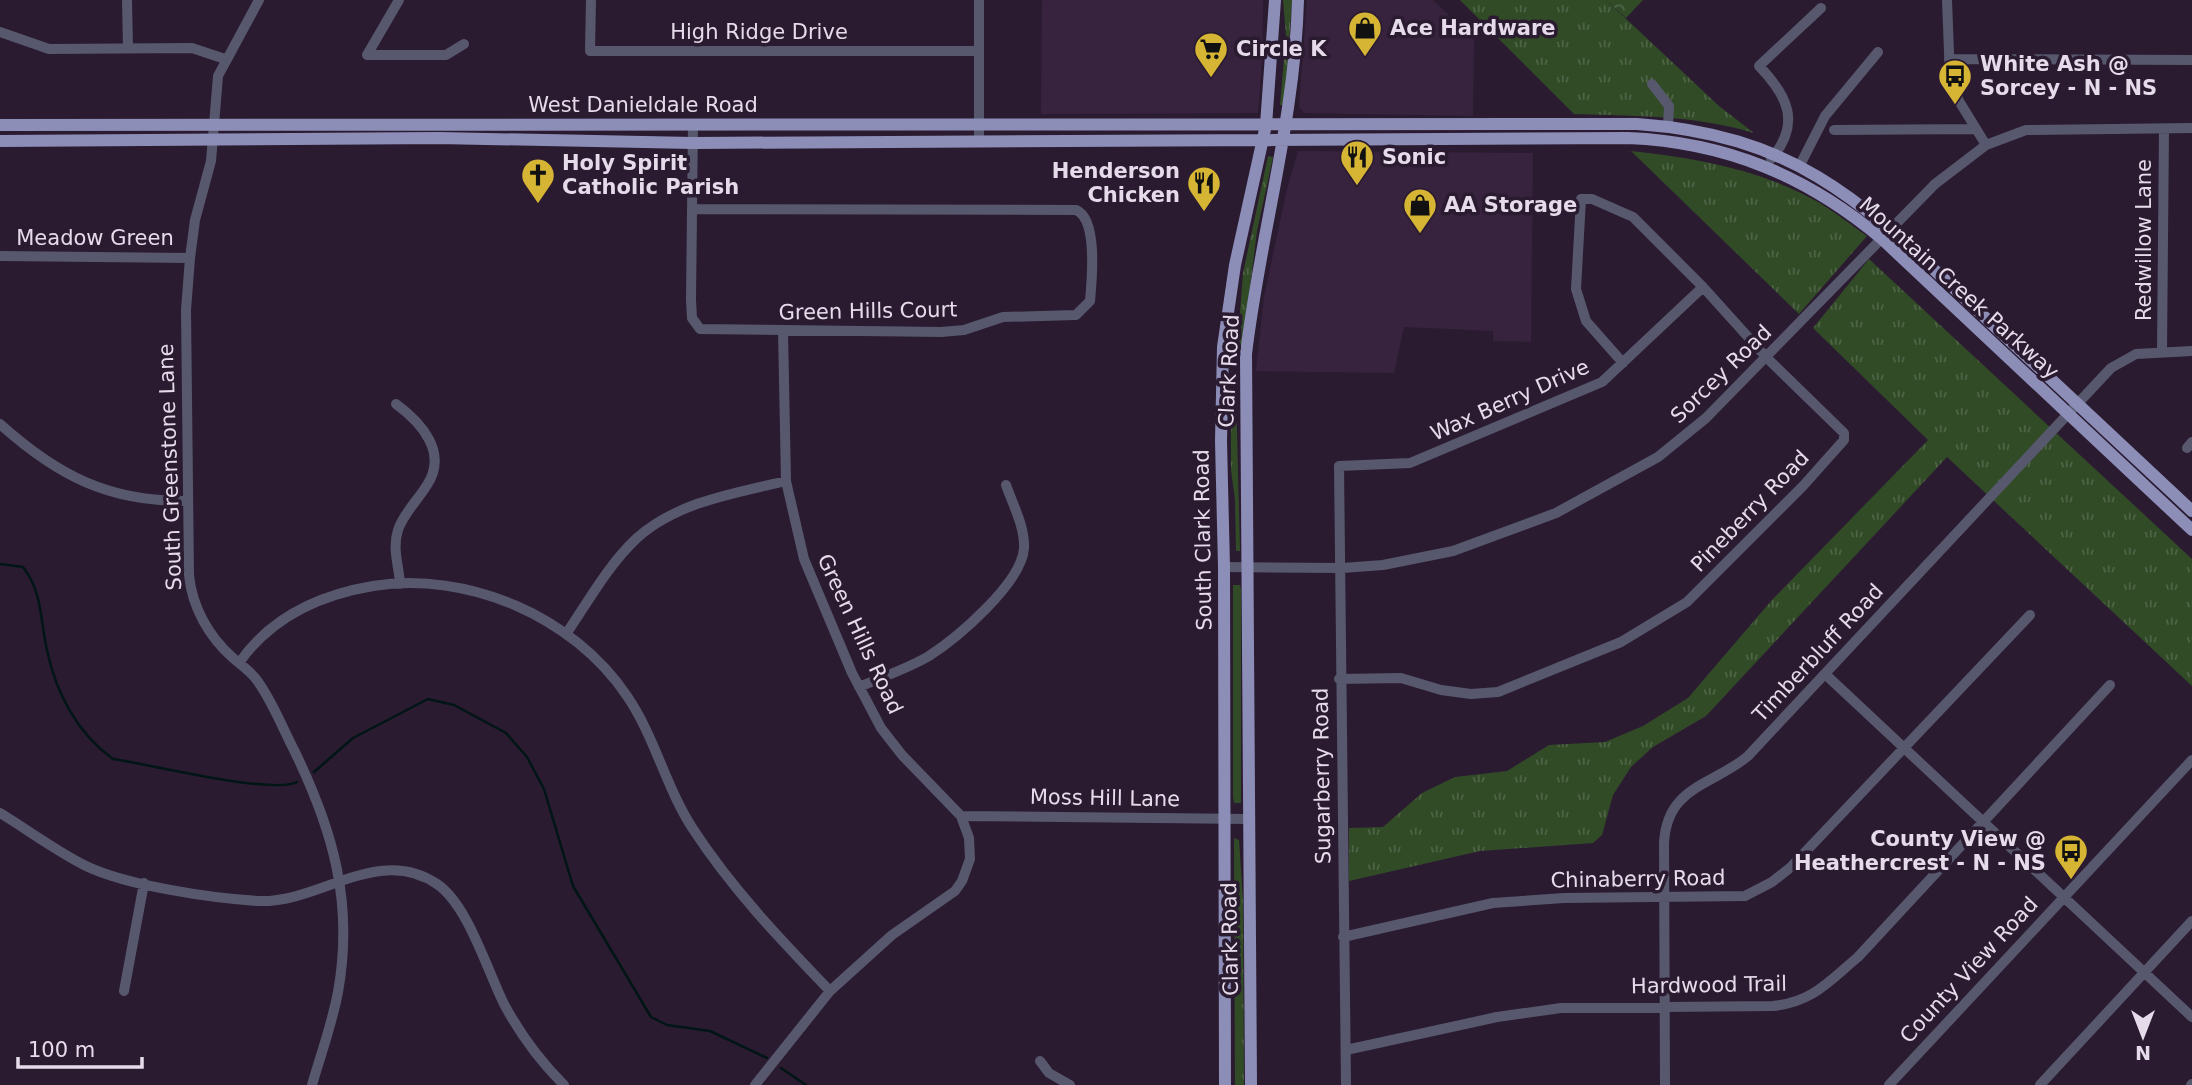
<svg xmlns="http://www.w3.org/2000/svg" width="2192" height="1085" viewBox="0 0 2192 1085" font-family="'DejaVu Sans',sans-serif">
	<defs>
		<pattern id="grass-tufts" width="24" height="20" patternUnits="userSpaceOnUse" patternTransform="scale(1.75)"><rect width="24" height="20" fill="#314b27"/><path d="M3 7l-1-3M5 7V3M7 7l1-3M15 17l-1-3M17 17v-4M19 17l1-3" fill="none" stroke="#4f6446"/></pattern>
		<pattern id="park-crowns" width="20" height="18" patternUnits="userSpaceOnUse" patternTransform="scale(1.75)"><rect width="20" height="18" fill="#314b27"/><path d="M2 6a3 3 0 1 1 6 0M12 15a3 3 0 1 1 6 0" fill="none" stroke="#4f6446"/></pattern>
	</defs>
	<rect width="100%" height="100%" fill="#2b1b31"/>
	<!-- built -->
	<path fill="#37233e" d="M1042,0H1263L1262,61L1258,113L1041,114Z
		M1307,0H1433L1474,40L1473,116L1304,113L1299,107Z
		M1298,151L1533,153L1531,342L1493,341V331L1404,327L1394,373L1256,371L1264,297L1287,189Z"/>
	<!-- grass -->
	<path fill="url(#grass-tufts)" d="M1283,0H1292L1285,105H1280L1286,36Z
		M1460,0H1606L1719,106L1754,133C1694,115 1636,116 1574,114Z
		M1631,151C1696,158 1759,169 1818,202C1835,212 1851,225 1867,236L1799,314Z
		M1268,156L1273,157L1257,231L1242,351H1237L1243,273Z
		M1869,259L2192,559V686L1947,457L1706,716L1653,747L1631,767L1613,795L1602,835L1593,843L1480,851L1349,881V828L1383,827L1422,793L1455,777L1507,771L1549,745L1605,742L1643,726L1688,698L1771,601L1928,440L1813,328Z
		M1231,390L1236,393L1240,551H1236L1235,499L1231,470Z
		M1233,585H1240L1241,590V803H1234L1233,797Z
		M1234,838L1239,840L1243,899L1244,1085H1235Z"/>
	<!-- park -->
	<path fill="url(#park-crowns)" d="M1606,0H1643L1626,18Z"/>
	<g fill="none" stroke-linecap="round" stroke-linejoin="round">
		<!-- stream -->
		<path stroke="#001515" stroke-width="2.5" d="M0,564L23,567C43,593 40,620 47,650C56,693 77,733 113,759C149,764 273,795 297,782
			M314,772L353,738L428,699L454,705L506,733L527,757L544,789L573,886L651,1017L667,1025L710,1031L767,1058
			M781,1068L806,1085"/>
		<!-- minor -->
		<path stroke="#57586d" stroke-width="10" d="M127,0L128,48
			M259,0L218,76L211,161L195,220L190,258L186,310L189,575C192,607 209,637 233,658C241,665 250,671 256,679C272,700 282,727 294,750C333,830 354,903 338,992C332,1024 321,1054 312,1085
			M399,0L367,55H446L464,44
			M591,0L590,51H979
			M979,0V142
			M1947,0L1950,78L1959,101L1986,145
			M0,32L49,49L192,48L225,59
			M1949,59L2192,60
			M1652,84L1669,106L1668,126
			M1834,130L1976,129
			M1771,159C1802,123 1787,95 1759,66L1821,8
			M1800,165L1825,116L1878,52
			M693,209L1076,210C1098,219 1092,279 1090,301L1076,315L1003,317L964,330L941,332L700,329L692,318L691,300L693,124
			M0,256L190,258
			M2162,351L2164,129
			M396,404C422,423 448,453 427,485C418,500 403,514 398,530C392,549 399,566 400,584
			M0,424C58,476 109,502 188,501
			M2187,448L2192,442
			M1224,567L1342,568L1383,565L1453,551L1556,513L1658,457L1706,418L1935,184L1986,145L2026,130L2192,128
			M566,634C588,602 608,565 637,538C677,502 735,493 786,481
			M239,663C271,617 319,595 373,586C468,571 573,616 627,696C655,737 666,788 693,829C732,889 781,940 830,991
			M1825,674L2192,1017
			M1339,679L1401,678L1441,690L1471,694L1498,692L1621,642L1687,602L1803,486L1844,440V433L1767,358L1703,287L1633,217L1592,199H1581L1576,289L1586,321L1623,363
			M859,687C882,677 907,669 929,656C957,638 1022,583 1024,548C1025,527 1013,505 1006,485
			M0,813C28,830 56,851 86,866C128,886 211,898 258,901C319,904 378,844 437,884C468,905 487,970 504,1004C520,1034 540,1061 564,1085
			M961,816L1248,819
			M1343,937L1493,903L1564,898L1745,896L1772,882L1791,867L2030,615
			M124,991L144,883
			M1346,1050L1497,1017L1561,1008L1773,1006C1813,1002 1829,981 1858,957L2110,685
			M1040,1061L1049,1073L1070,1085
			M755,1085L830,991L892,935L955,891L962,881L970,859L969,838L961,816L902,755L881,728L852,673L804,559L786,481L783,331
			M1346,1085L1339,466L1410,463L1602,382L1703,287
			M1665,1085L1664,843C1667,786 1712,786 1748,756L2111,368L2136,354L2192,351
			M1889,1085L2192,760
			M2040,1085L2192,921
			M2191,1085L2192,1084"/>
		<!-- major -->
		<path stroke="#8c8eb8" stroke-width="12" d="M0,125L1637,124C1809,136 1873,214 1991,323C2058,386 2125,448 2192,511
			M0,141L439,138L693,143L1628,138C1726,142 1807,176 1882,239L2192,530
			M1225,1085L1224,567L1221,441L1223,347L1235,265L1266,125L1275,0
			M1251,1085L1246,354C1260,235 1295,120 1298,0"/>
	</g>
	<!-- icons -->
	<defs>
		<g id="shop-pin" transform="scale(1.75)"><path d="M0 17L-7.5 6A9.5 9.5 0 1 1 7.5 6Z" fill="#d6b534" stroke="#2b1b31"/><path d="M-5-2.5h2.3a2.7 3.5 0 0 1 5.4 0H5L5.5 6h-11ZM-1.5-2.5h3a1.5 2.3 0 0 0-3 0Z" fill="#111"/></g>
		<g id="supermarket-pin" transform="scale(1.75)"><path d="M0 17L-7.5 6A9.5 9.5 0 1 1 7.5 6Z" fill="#d6b534" stroke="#2b1b31"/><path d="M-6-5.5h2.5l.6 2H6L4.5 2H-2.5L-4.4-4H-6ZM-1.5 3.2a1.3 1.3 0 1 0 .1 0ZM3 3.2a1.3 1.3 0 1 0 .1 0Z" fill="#111"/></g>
		<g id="bus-pin" transform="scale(1.75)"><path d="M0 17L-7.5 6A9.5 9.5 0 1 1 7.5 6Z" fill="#d6b534" stroke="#2b1b31"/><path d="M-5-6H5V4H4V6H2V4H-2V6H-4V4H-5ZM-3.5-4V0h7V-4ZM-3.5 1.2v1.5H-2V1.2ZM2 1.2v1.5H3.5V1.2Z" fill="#111"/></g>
		<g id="restaurant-pin" transform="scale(1.75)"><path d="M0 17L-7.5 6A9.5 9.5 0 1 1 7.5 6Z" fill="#d6b534" stroke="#2b1b31"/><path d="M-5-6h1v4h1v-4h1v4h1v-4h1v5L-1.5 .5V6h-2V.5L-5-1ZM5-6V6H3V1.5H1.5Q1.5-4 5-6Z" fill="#111"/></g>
		<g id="church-pin" transform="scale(1.75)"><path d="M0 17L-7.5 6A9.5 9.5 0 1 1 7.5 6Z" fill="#d6b534" stroke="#2b1b31"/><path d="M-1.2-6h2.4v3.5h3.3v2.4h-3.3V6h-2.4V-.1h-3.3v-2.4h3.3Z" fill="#111"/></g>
	</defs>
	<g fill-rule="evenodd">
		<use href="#shop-pin" x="1365" y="28"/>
		<use href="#supermarket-pin" x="1211" y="49"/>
		<use href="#bus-pin" x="1955" y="76"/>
		<use href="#restaurant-pin" x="1357" y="157"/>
		<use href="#church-pin" x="538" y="175"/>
		<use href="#restaurant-pin" x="1204" y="183"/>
		<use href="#shop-pin" x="1420" y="205"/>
		<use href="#bus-pin" x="2071" y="851"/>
	</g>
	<g text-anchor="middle" stroke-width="7" stroke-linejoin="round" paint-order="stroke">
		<!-- poi labels -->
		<g font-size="21" font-weight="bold" fill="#e6dbea" stroke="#2b1b31" text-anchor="start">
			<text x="1390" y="35">Ace Hardware</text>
			<text x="1236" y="56">Circle K</text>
			<text x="1980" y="71">White Ash @<tspan x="1980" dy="24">Sorcey - N - NS</tspan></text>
			<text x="1382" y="164">Sonic</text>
			<text x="562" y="170">Holy Spirit<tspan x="562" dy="24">Catholic Parish</tspan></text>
			<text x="1180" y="178" text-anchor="end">Henderson<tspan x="1180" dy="24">Chicken</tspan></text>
			<text x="1444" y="212">AA Storage</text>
			<text x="2046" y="846" text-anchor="end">County View @<tspan x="2046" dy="24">Heathercrest - N - NS</tspan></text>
		</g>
		<!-- street labels -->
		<g font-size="21" fill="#e6dbea" stroke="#2b1b31">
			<text x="759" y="39">High Ridge Drive</text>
			<text x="643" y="112">West Danieldale Road</text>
			<text x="95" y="245">Meadow Green</text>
			<text transform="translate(2144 240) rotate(-90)" y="7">Redwillow Lane</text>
			<text transform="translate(1959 288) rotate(42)" y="7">Mountain Creek Parkway</text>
			<text transform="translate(868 311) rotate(-1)" y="7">Green Hills Court</text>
			<text transform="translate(1229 371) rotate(-87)" y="7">Clark Road</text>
			<text transform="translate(1721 374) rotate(-44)" y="7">Sorcey Road</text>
			<text transform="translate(1510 400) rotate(-24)" y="7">Wax Berry Drive</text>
			<text transform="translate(170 467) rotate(-92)" y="7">South Greenstone Lane</text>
			<text transform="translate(1750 511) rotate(-46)" y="7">Pineberry Road</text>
			<text transform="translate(1203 540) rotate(-91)" y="7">South Clark Road</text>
			<text transform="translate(860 634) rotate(65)" y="7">Green Hills Road</text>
			<text transform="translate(1818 653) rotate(-47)" y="7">Timberbluff Road</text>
			<text transform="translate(1322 776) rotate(-91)" y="7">Sugarberry Road</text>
			<text transform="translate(1105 798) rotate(1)" y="7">Moss Hill Lane</text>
			<text transform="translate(1638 879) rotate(-1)" y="7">Chinaberry Road</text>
			<text transform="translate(1230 939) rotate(-91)" y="7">Clark Road</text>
			<text transform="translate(1969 970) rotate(-47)" y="7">County View Road</text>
			<text transform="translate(1709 985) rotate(-1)" y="7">Hardwood Trail</text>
		</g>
	</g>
	<!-- north arrow -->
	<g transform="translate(2143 1036) rotate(180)" stroke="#2b1b31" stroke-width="5" paint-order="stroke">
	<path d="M0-5L12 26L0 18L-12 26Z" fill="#e6dbea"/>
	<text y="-10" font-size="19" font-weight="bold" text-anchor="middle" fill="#e6dbea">N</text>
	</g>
	<!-- scale -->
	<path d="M18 1057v10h124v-10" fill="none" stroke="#e6dbea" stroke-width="3.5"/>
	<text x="28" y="1057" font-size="21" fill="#e6dbea" stroke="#2b1b31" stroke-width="5" paint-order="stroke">100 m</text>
</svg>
